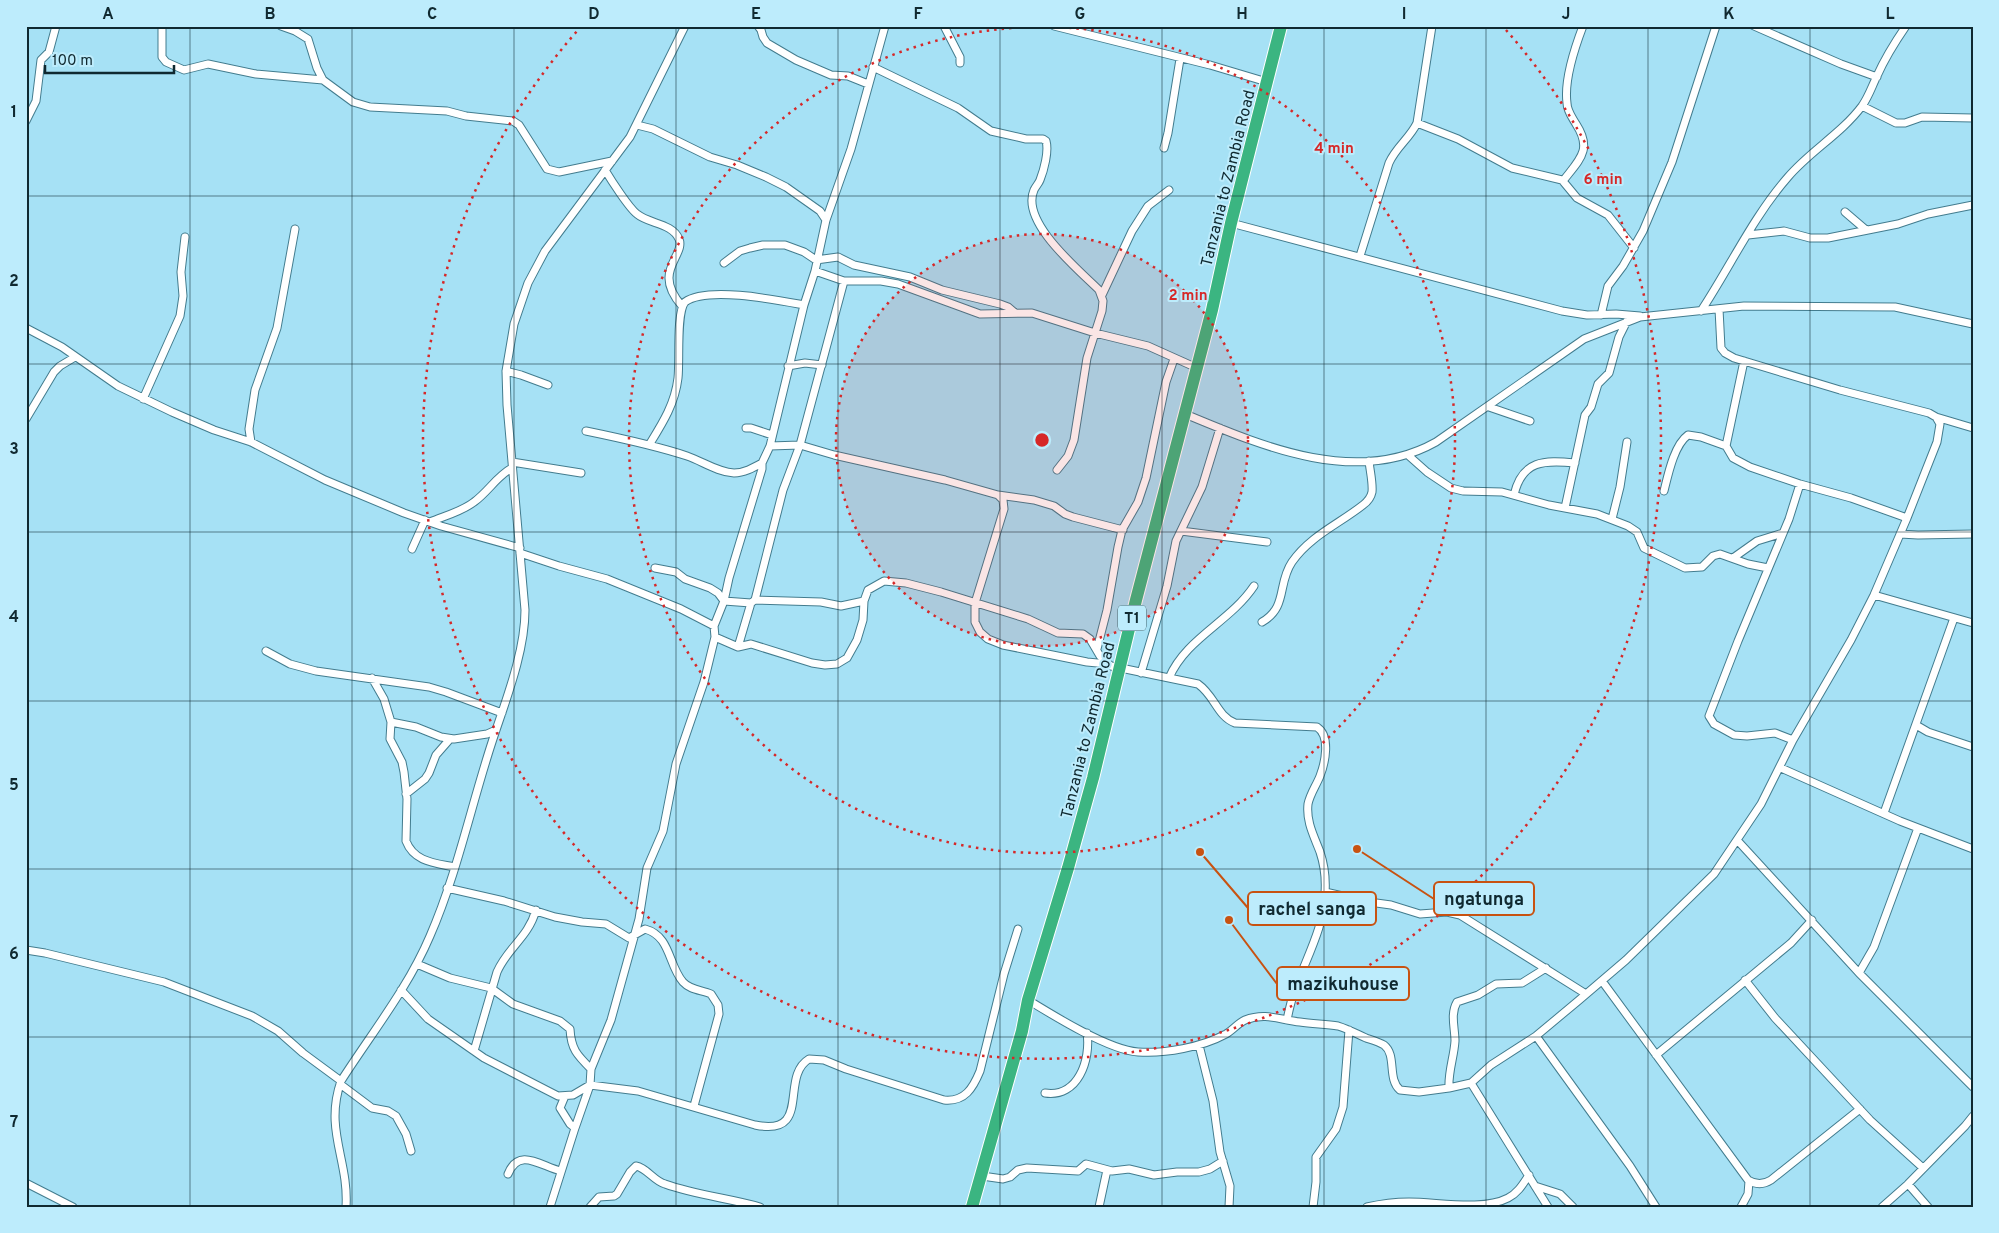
<svg xmlns="http://www.w3.org/2000/svg" width="1999" height="1233" viewBox="0 0 1999 1233" font-family="Overpass,sans-serif">
	<rect width="100%" height="100%" fill="#a6e1f5"/>
	<g fill="none" stroke-linecap="round" stroke-linejoin="round">
		<!-- street casing -->
		<g stroke="#437c8e" stroke-width="9">
			<path id="street" d="M162,26V57L166,62L184,70L208,64L256,74L323,80
				M281,26L295,31L308,39L317,68L323,80L353,102L370,107L447,111L466,116L513,121L519,125L547,169L559,172L612,161
				M758,26L761,30L763,37L767,43L796,60L831,75L848,76L868,84
				M944,26L960,57V63
				M1054,26L1210,65L1267,82
				M1754,26L1841,64L1877,77
				M873,67L958,108L991,131L1026,139H1043L1046,141C1049,151 1044,170 1040,180C1039,183 1036,186 1034,190C1020,222 1079,270 1099,290L1103,301L1102,311L1087,358L1074,440L1068,456L1057,470
				M1862,106L1896,123H1905L1922,117L1973,118
				M26,121L36,101L41,60L49,52L56,26
				M1417,123L1458,139L1512,168L1562,180L1577,198L1608,215L1634,248
				M637,125L653,129L710,157L737,165L766,177L786,187L820,211L826,220
				M1164,148L1168,133L1180,59
				M605,170C611,180 629,208 637,214C649,224 672,223 679,239C686,256 651,271 682,306
				M1563,181C1579,160 1593,150 1576,124C1572,117 1567,111 1567,103C1564,81 1575,47 1583,26
				M1845,212L1866,230
				M1231,223L1562,311L1587,315L1616,314L1640,316
				M1748,235L1784,231L1810,238H1828L1898,224L1928,214L1973,205
				M1360,256L1389,163C1396,147 1410,138 1417,123L1432,26
				M724,263L740,251L750,248L763,245H785L804,252L816,260L838,257L854,265L910,277L942,290L1000,304L1008,307L1015,313
				M815,271L844,281H881L898,284L980,314L1032,313L1095,333L1148,346L1197,368
				M1102,295L1132,231L1148,206L1169,190
				M1701,311C1730,267 1753,217 1788,177C1810,151 1841,134 1862,106C1869,96 1872,86 1877,76C1885,58 1895,42 1906,26
				M1601,315L1608,286L1623,266L1643,231L1672,162L1716,26
				M26,328L62,347L118,386L172,412L214,430L251,442L325,480L404,513L441,526L520,548
				M1744,361L1726,446L1733,458L1750,467L1800,484L1851,498L1907,518
				M788,366L805,363L822,365
				M506,371L521,375L548,385
				M143,399L180,316L183,296L181,272L185,237
				M1489,407L1530,421
				M1185,414C1262,446 1356,487 1436,442L1584,339L1640,317L1744,306L1895,307L1973,324
				M1936,417L1973,428
				M26,419L54,372L60,366L75,357
				M746,428H751L772,435
				M586,431C620,438 654,445 687,456C702,461 717,472 734,473C744,473 753,468 762,463
				M251,442L249,429L255,390L277,328L295,229
				M649,445C662,424 675,404 678,378C680,361 676,313 685,302C707,286 777,300 804,305
				M770,446L800,445L834,455L945,480L998,495L1003,500L1004,509L975,603V622L980,632L988,639L1003,645L1087,662L1108,664
				M1409,456L1427,472L1451,488L1463,491L1502,492L1549,505L1597,514L1628,526L1637,532L1644,548L1685,568L1702,567L1713,556L1720,554L1748,564L1768,568
				M512,462L581,473
				M1664,491C1668,475 1674,445 1688,435L1701,437L1726,446
				M998,495L1034,500L1054,506L1065,514L1073,517L1123,530
				M1514,495C1522,460 1544,460 1575,463
				M1565,508L1585,415L1591,407L1598,384L1609,373L1619,337L1627,321
				M1612,519L1620,487L1627,442
				M430,522C444,516 461,512 474,502C488,492 497,476 512,468
				M1181,531L1267,542
				M1900,534L1918,535L1973,534
				M412,549L425,520
				M520,553L559,566L607,579L681,609L714,626
				M1733,558L1757,541L1783,533
				M655,568L676,572L685,579L710,588L718,593L724,601L751,603L755,600L821,602L841,606L864,601
				M1874,595L1973,623
				M755,600L783,490L800,445L844,281
				M1262,622C1288,607 1277,584 1292,562C1310,536 1339,524 1363,505C1367,502 1371,497 1372,492C1373,483 1370,471 1369,461
				M715,637L738,647L751,644L812,663L825,665L837,664L847,658L857,640L863,620L864,601L868,590L884,581L906,583L941,592L1028,619L1058,633L1083,634L1090,639L1100,656L1111,666L1198,684C1215,696 1217,716 1235,723L1317,727C1331,736 1325,763 1320,776C1316,786 1310,794 1308,804C1306,822 1314,836 1320,852C1324,864 1326,879 1325,893C1324,928 1306,958 1295,990C1291,1000 1289,1010 1287,1020
				M738,647L751,603
				M1097,649L1107,610L1118,547L1122,530L1138,502L1146,478L1166,382L1174,359
				M266,651L290,664L316,671L429,687L446,692L502,713
				M1141,673L1167,586L1176,541L1202,487L1220,428
				M372,678L384,699L391,722L390,739L402,762L404,772L407,799L406,841C414,862 435,863 454,867
				M1169,678C1186,638 1230,622 1254,586
				M391,722L416,727L441,737L454,739L487,734L496,730
				M1916,725L1928,732L1973,747
				M1793,740L1775,733L1747,736L1734,735L1714,724L1709,716L1738,641L1789,519L1800,484
				M1781,768L1900,821L1973,849
				M406,794L425,779L429,773L436,755L450,739
				M1884,813L1954,618
				M1737,840L1859,973L1973,1087
				M447,888L504,901L555,917L582,922L606,924L629,938L645,929C671,936 668,965 683,982C690,990 702,990 711,994L718,1005L719,1014L694,1106
				M1325,892L1369,902L1391,905L1420,914L1447,912L1460,915L1586,994
				M26,950L45,953L164,982L252,1016L278,1031L303,1053L341,1081
				M417,964L450,978L491,988L513,1004L560,1021L570,1029C571,1049 577,1055 591,1069
				M1859,973L1874,947L1918,828
				M1745,980L1775,1018L1870,1120L1923,1168
				M1602,981L1748,1180C1756,1185 1763,1185 1771,1180L1860,1109
				M401,990L428,1019L484,1058L558,1096L573,1095L590,1085L638,1091L755,1125C813,1137 779,1077 809,1059L824,1060L846,1069L944,1100C965,1102 973,1088 980,1071L1004,974L1018,929
				M1028,1000C1054,1016 1109,1050 1138,1052C1165,1054 1202,1047 1226,1034C1233,1030 1238,1023 1245,1020C1266,1012 1280,1020 1300,1022C1313,1024 1326,1024 1338,1026C1348,1029 1357,1034 1366,1038C1372,1040 1379,1042 1384,1045C1397,1055 1387,1079 1400,1090L1419,1092L1449,1088L1471,1083L1491,1065L1536,1036L1578,1001L1626,960L1714,874L1761,804L1793,740L1851,640L1874,595L1907,518L1937,442L1940,424L1936,417L1929,413L1840,390L1734,358L1725,353L1721,348L1719,309
				M1536,1036L1630,1166L1656,1207
				M1199,1045L1213,1101L1220,1152L1230,1186L1229,1207
				M474,1051L497,972C508,947 528,938 536,910
				M1656,1055L1791,943L1812,920
				M1471,1083L1548,1207
				M340,1084L372,1108L388,1111L396,1116L406,1134L411,1151
				M1449,1088C1448,1072 1454,1057 1455,1041C1455,1028 1450,1014 1457,1002L1478,995L1496,984L1522,983L1546,968
				M1045,1093C1078,1098 1091,1060 1087,1033
				M565,1096L560,1108L570,1124L575,1128
				M508,1174C519,1146 542,1167 561,1171
				M982,1176L1003,1179L1010,1177L1018,1170L1027,1168L1078,1171L1086,1164L1112,1171L1129,1169L1154,1175L1177,1172H1199L1210,1169L1223,1161
				M26,1183L73,1207
				M1908,1184L1928,1207
				M1535,1186L1560,1194L1573,1207
				M346,1207C349,1160 324,1130 341,1081C371,1034 408,988 430,936C457,874 471,806 492,742C505,702 525,653 525,610L507,405L506,371L514,324L528,283L545,251L630,137L685,26
				M550,1207L575,1128L590,1085L591,1069L611,1020L639,919L647,868L663,831L676,764L704,682L715,637L714,626L724,601L729,578L762,469V463L770,446L804,305L815,271L826,220L851,149L885,26
				M590,1207L599,1197L614,1196L617,1194L630,1172L636,1166C647,1168 654,1181 665,1184C696,1195 728,1198 760,1207
				M1099,1207L1107,1170
				M1313,1207L1316,1182V1157L1336,1129L1343,1107L1349,1030
				M1367,1207C1380,1204 1395,1202 1409,1202C1438,1202 1483,1211 1508,1198C1518,1193 1523,1184 1529,1175
				M1741,1207L1748,1194L1749,1181
				M1882,1207L1908,1184L1965,1126L1973,1116"/>
		</g>
		<!-- highway casing -->
		<g stroke="#fff" stroke-width="14">
			<path id="highway" d="M972,1207L1022,1031L1028,1000L1068,868L1093,778L1136,600L1212,310L1231,223L1281,26"/>
		</g>
		<!-- street -->
		<use href="#street" stroke="#fff" stroke-width="7"/>
		<!-- highway -->
		<use href="#highway" stroke="#3bb581" stroke-width="12"/>
	</g>
	<!-- grid -->
	<path fill="none" stroke="#102930" stroke-width="1" stroke-opacity="0.55" d="M190,26V1207M352,26V1207M514,26V1207M676,26V1207M838,26V1207M1000,26V1207M1162,26V1207M1324,26V1207M1486,26V1207M1648,26V1207M1810,26V1207M26,196H1973M26,364H1973M26,532H1973M26,701H1973M26,869H1973M26,1037H1973"/>
	<!-- distance rings -->
	<circle cx="1042" cy="440" r="206" fill="#d62828" fill-opacity=".12"/>
	<g fill="none" stroke="#d62828" stroke-width="2.5" stroke-dasharray="2.5 5">
		<circle cx="1042" cy="440" r="206"/>
		<circle cx="1042" cy="440" r="413"/>
		<path d="M1506 30A619 619 0 1 1 578 30"/>
	</g>
	<g text-anchor="middle" stroke-width="4" stroke-linejoin="round" paint-order="stroke">
		<!-- shield labels -->
		<rect fill="#bdecfc" stroke="#44646d" stroke-width="1" x="1118" y="605.5" width="28" height="25" rx="4"/>
		<g font-size="15" font-weight="bold" fill="#102930">
			<text x="1132" y="623">T1</text>
		</g>
		<!-- street labels -->
		<g font-size="16" fill="#102930" stroke="#bdecfc">
			<text transform="translate(1227 178) rotate(-76)" y="6">Tanzania to Zambia Road</text>
			<text transform="translate(1087 730) rotate(-76)" y="6">Tanzania to Zambia Road</text>
		</g>
	</g>
	<circle cx="1042" cy="440" r="8" fill="#d62828" stroke="#bdecfc" stroke-width="2.5"/>
	<g font-size="15" text-anchor="middle" font-weight="bold" fill="#d62828" stroke="#bdecfc" stroke-width="4" stroke-linejoin="round" paint-order="stroke">
		<text x="1334" y="153">4 min</text>
		<text x="1603" y="184">6 min</text>
		<text x="1188" y="300">2 min</text>
	</g>
	<!-- callouts -->
	<path fill="none" stroke="#c85211" stroke-width="2" d="M1357 849L1434 899M1200 852L1248 908M1229 920L1277 984"/>
	<g fill="#c85211" stroke="#bdecfc" stroke-width="2">
		<circle cx="1357" cy="849" r="5"/>
		<circle cx="1200" cy="852" r="5"/>
		<circle cx="1229" cy="920" r="5"/>
	</g>
	<g fill="#bdecfc" stroke="#c85211" stroke-width="2">
		<rect x="1434" y="882" width="100" height="33" rx="5"/>
		<rect x="1248" y="892" width="128" height="33" rx="5"/>
		<rect x="1277" y="967" width="132" height="33" rx="5"/>
	</g>
	<g font-size="18" text-anchor="middle" font-weight="bold" fill="#102930">
		<text x="1484" y="905">ngatunga</text>
		<text x="1312" y="915">rachel sanga</text>
		<text x="1343" y="990">mazikuhouse</text>
	</g>
	<!-- border -->
	<rect width="1999" height="1233" fill="none" stroke="#bdecfc" stroke-width="55"/>
	<!-- scale -->
	<path d="M45 65v8h129v-8" fill="none" stroke="#102930" stroke-width="2.5"/>
	<text x="52" y="65" font-size="15" fill="#102930" stroke="#bdecfc" stroke-width="4" paint-order="stroke">100 m</text>
	<rect x="28" y="28" width="1944" height="1178" fill="none" stroke="#102930" stroke-width="2"/>
	<g font-size="16" text-anchor="middle" font-weight="bold" fill="#102930">
		<text x="108" y="19">A</text>
		<text x="270" y="19">B</text>
		<text x="432" y="19">C</text>
		<text x="594" y="19">D</text>
		<text x="756" y="19">E</text>
		<text x="918" y="19">F</text>
		<text x="1080" y="19">G</text>
		<text x="1242" y="19">H</text>
		<text x="1404" y="19">I</text>
		<text x="1566" y="19">J</text>
		<text x="1729" y="19">K</text>
		<text x="1890" y="19">L</text>
		<text x="14" y="117">1</text>
		<text x="14" y="286">2</text>
		<text x="14" y="454">3</text>
		<text x="14" y="622">4</text>
		<text x="14" y="790">5</text>
		<text x="14" y="959">6</text>
		<text x="14" y="1127">7</text>
	</g>
</svg>
